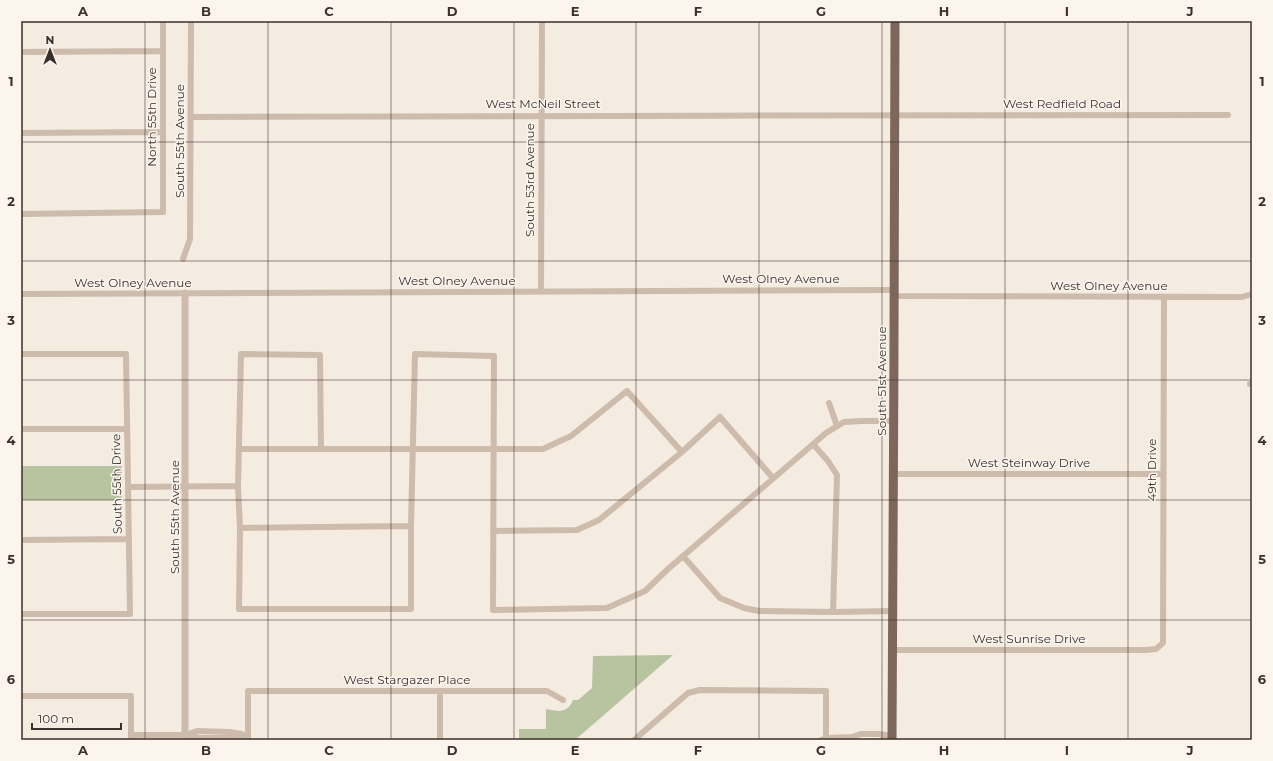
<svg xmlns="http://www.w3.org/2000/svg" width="1273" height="761" viewBox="0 0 1273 761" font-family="Montserrat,sans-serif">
	<rect width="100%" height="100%" fill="#f4ebe1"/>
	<!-- green -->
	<path fill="#b8c4a0" d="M21,466H122V500H21Z
		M673,655L575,740H519V729H546V709C559,712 568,713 573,700H578L592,688L593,656Z"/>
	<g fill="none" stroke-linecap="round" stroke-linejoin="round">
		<!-- minor -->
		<path stroke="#cdbbac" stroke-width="6" d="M21,52L163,51
			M192,117C537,115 883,116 1228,115
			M21,133L163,132
			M21,214L163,212V21
			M183,259L190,239L191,21
			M541,291L542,21
			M21,294L894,290
			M894,296L1242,297L1252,294
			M21,354H126L130,614H21
			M1250,384H1252
			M829,403L837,426
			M21,429H127
			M239,449H543L571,436L627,391L682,452
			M321,449L320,355L241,354L238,486L240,528L239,609H411V526L415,354L494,356L493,610L607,608L645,591L668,569L826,433L844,422L862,421H894
			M894,474H1163
			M128,487L238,486
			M240,528L411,526
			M493,531L577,530L599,520L682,452L720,417L773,478
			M21,540L129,539
			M683,556L720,598L744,608L759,611L833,612L837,475L828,461L813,444
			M833,612L893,611
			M893,650H1146L1156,649L1163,643L1164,298
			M440,691V740
			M21,696H131V740
			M131,735H185L198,738H229L248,735
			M185,735L197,731L229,732L242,734
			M248,740V691H547L563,700
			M634,740L688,693L700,690L826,691V738
			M821,740L826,738L852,737L861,734H879L892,736
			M882,740L892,736"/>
		<!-- tertiary -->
		<path stroke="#cdbbac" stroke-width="7" d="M185,740V293"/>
		<!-- primary -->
		<path stroke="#7d675c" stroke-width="9" d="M892,740C894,500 894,261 895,21"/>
	</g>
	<!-- grid -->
	<path fill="none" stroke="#3b302b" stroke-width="1" stroke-opacity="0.55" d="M145,21V740M268,21V740M391,21V740M514,21V740M636,21V740M759,21V740M882,21V740M1005,21V740M1128,21V740M21,142H1252M21,261H1252M21,380H1252M21,500H1252M21,620H1252"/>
	<g text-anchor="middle" stroke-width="3" stroke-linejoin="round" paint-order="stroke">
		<!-- street labels -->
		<g font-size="12" fill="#3b302b" stroke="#fbf5ee">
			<text x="543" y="108">West McNeil Street</text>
			<text x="1062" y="108">West Redfield Road</text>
			<text transform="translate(152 117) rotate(-90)" y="4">North 55th Drive</text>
			<text transform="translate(180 141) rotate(-90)" y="4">South 55th Avenue</text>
			<text transform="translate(530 180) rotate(-90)" y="4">South 53rd Avenue</text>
			<text x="781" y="283">West Olney Avenue</text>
			<text x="457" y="285">West Olney Avenue</text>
			<text x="133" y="287">West Olney Avenue</text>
			<text x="1109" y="290">West Olney Avenue</text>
			<text transform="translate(882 381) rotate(-90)" y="4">South 51st Avenue</text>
			<text x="1029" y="467">West Steinway Drive</text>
			<text transform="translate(1152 470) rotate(-90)" y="4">49th Drive</text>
			<text transform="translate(117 484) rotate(-91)" y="4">South 55th Drive</text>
			<text transform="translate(175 517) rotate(-90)" y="4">South 55th Avenue</text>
			<text x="1029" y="643">West Sunrise Drive</text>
			<text x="407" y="684">West Stargazer Place</text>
		</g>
	</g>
	<!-- border -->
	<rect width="1273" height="761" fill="none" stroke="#fbf5ee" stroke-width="44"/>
	<!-- north arrow -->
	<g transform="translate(50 50)" stroke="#fbf5ee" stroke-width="3" paint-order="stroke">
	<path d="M0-3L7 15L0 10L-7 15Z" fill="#3b302b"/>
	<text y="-6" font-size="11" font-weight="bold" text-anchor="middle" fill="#3b302b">N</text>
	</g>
	<!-- scale -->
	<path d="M32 723v6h89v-6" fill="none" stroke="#3b302b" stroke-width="2"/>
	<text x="38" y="723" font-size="12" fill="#3b302b" stroke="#fbf5ee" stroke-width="3" paint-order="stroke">100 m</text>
	<rect x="22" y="22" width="1229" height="717" fill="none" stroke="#3b302b" stroke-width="1.5"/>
	<g font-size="13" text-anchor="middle" font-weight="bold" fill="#3b302b">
		<text x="83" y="16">A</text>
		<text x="206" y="16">B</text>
		<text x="329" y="16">C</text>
		<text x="452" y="16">D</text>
		<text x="575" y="16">E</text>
		<text x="698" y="16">F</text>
		<text x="821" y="16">G</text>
		<text x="944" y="16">H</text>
		<text x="1067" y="16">I</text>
		<text x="1190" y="16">J</text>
		<text x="11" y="86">1</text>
		<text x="1262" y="86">1</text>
		<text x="11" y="206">2</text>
		<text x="1262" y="206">2</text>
		<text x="11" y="325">3</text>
		<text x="1262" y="325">3</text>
		<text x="11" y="445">4</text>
		<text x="1262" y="445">4</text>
		<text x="11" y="564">5</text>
		<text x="1262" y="564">5</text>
		<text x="11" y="684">6</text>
		<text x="1262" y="684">6</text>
		<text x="83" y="755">A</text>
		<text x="206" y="755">B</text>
		<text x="329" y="755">C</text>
		<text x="452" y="755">D</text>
		<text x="575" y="755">E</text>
		<text x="698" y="755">F</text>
		<text x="821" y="755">G</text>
		<text x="944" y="755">H</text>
		<text x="1067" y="755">I</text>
		<text x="1190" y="755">J</text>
	</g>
</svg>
